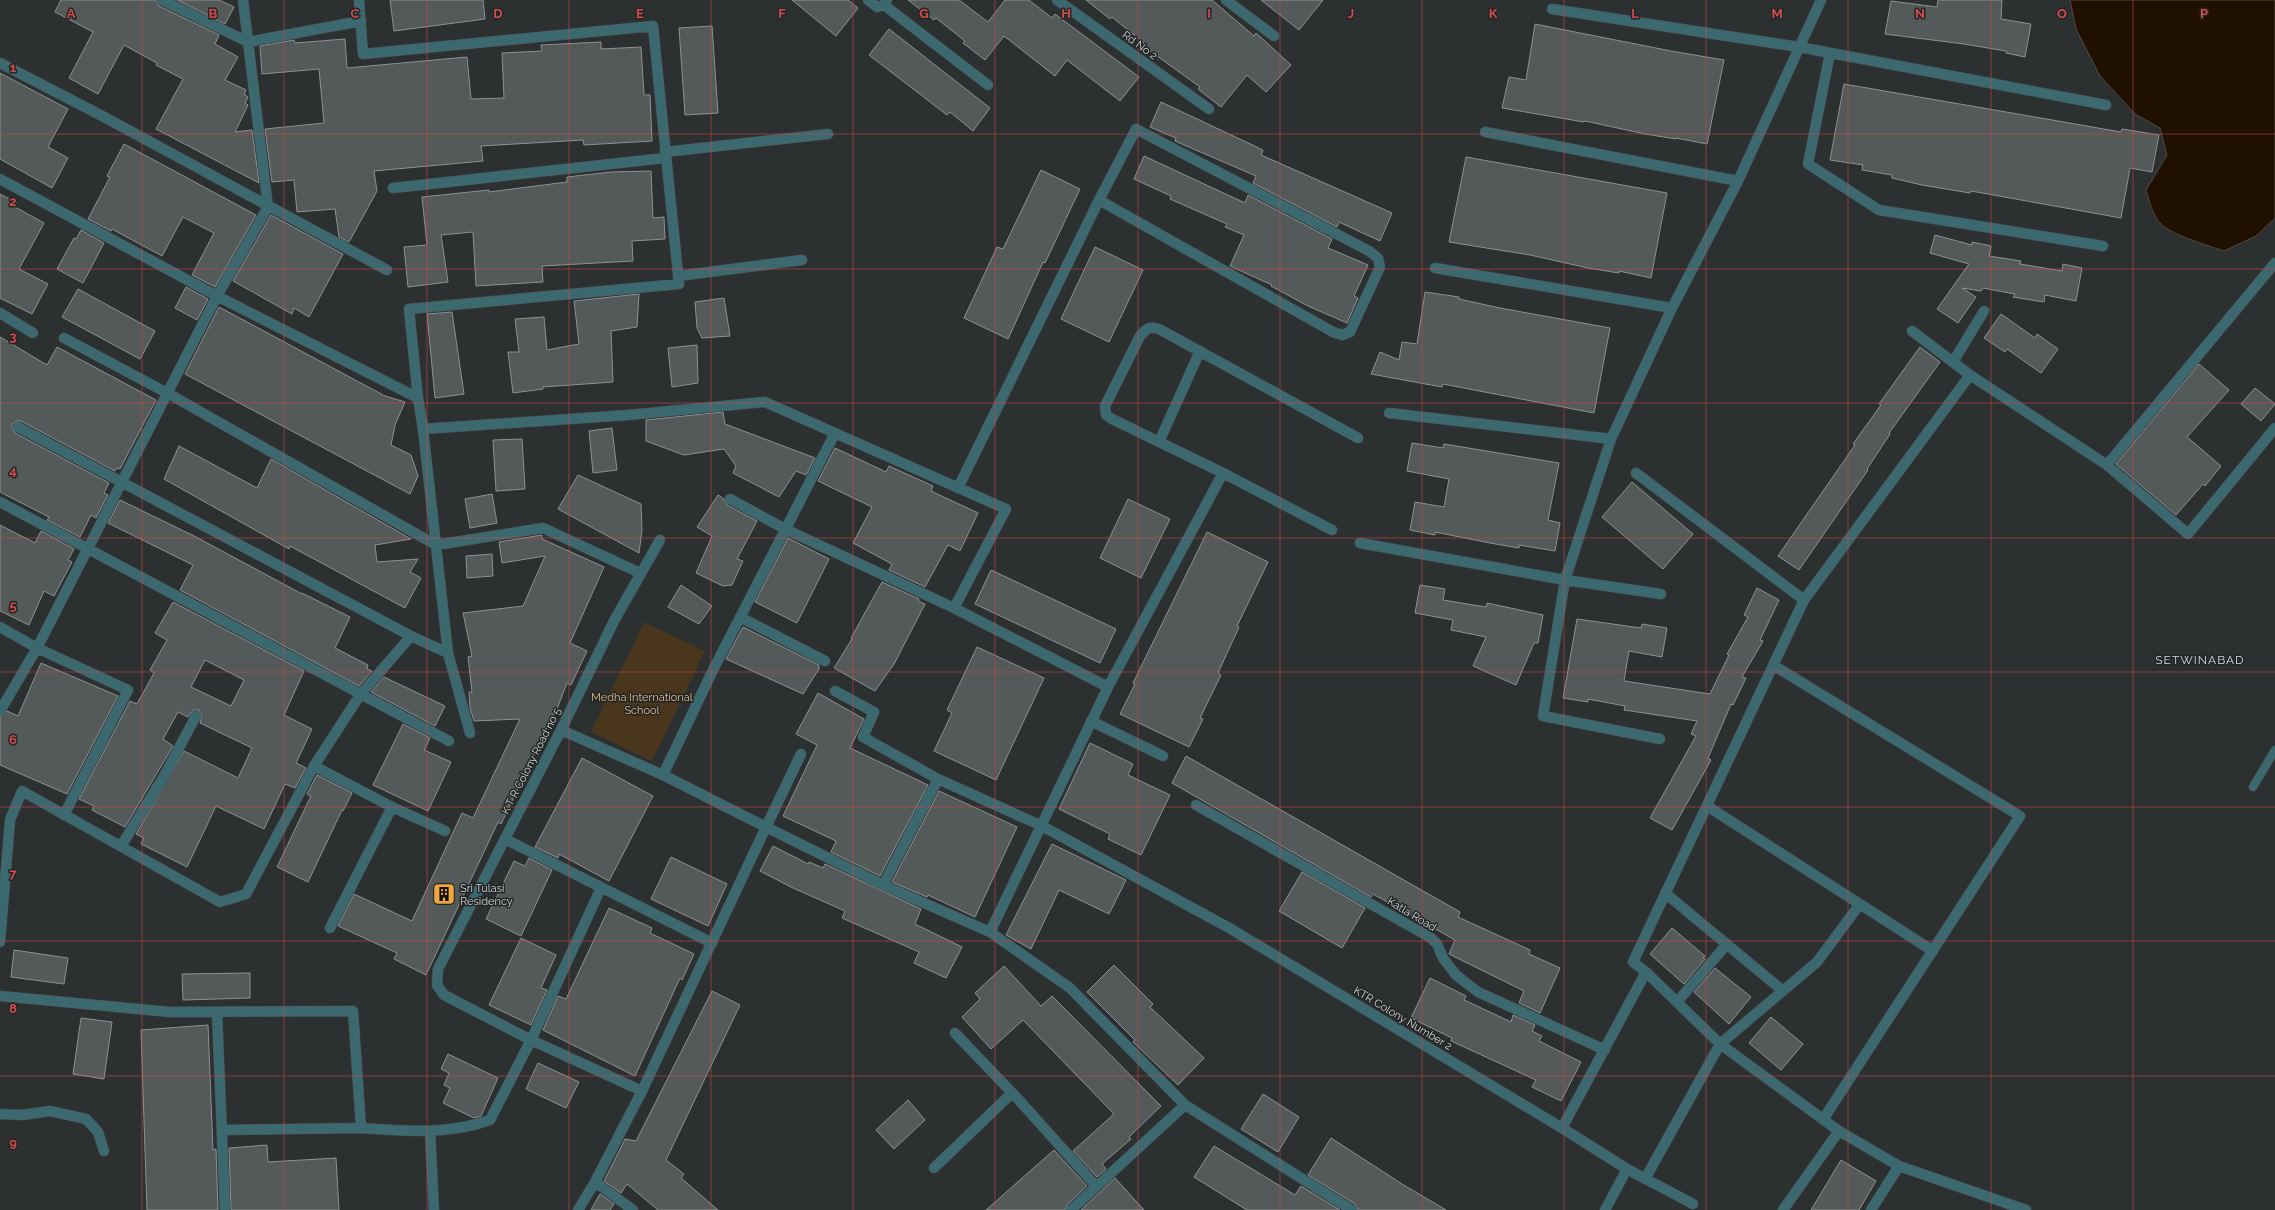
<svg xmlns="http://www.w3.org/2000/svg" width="2275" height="1210" viewBox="0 0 2275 1210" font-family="Raleway,sans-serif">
	<rect width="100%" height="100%" fill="#2c3031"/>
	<!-- green -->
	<path fill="#49361d" d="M644,622L705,651L652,761L591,732Z"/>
	<!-- water -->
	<path fill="#201000" stroke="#554a3f" d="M2070,0H2275V218L2256,236L2224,251C2209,246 2172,235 2161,224C2153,216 2149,201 2146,190L2167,155L2160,128L2135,114L2100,76L2076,29Z"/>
	<!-- building -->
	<path fill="#545959" stroke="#8d9192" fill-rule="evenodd" d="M61,0H156L159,6L219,35L215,44L238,57L225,80L246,90L244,94L248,97L245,103L248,105L235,132L252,130L259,183L156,129L183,79L156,65L157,63L124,45L98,94L69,78L93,32L55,12Z
		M177,0H219L234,7L225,24Z
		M390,0H483L485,19L394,31Z
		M792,0H848L858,8L836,36Z
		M908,0H959L988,22L1005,0H1029L1052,18L1055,14L1139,77L1120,101L1067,60L1055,76L1004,36L985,60L963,43L965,41L936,18L934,20Z
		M1086,0H1212L1254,36L1256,33L1291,65L1266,92L1247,75L1221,107L1198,89L1200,87L1142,45L1144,43L1112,17L1110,19Z
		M1261,0H1323L1299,30Z
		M1938,0H2002L2001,19L2031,24L2025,57L2006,53V51L1964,44L1885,34L1891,1L1937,7Z
		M1535,24L1671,51L1724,60L1707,144L1676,138V139L1645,134L1585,121L1584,122L1502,108L1509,77L1526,80Z
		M712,26L718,113L685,115L679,28Z
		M889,29L990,108L973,131L950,112L947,115L869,55Z
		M345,39L347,68L467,57L471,99L504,98L502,53L542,51L541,45L601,42V49L641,47L644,95H650L652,141L584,145L583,140L481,146L483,161L374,171L377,191L349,242L339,237L335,209L297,212L294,180L272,182L265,129L324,123L319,69L262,74L260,46L294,40L295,43Z
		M0,73L68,109L48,147L68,158L52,188L0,159Z
		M1844,84L2058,121L2121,132L2122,129L2159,135L2152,172L2130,168L2121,218L1971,191L1970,193L1922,185L1892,178V175L1862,170L1863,165L1830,160Z
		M1161,102L1263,150L1261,155L1392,213L1380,241L1339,222L1337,227L1253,183L1256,176L1175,141L1176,138L1150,127Z
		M124,144L256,215L215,287L192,275L214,233L183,217L162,256L112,229L111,231L88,219L110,177L107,176Z
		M1144,156L1245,203L1248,195L1332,239L1328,248L1368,265L1354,296L1358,298L1347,323L1308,306L1271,286L1272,285L1230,266L1244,235L1225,227L1227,224L1170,199L1171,196L1134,179Z
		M1466,157L1667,193L1651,278L1619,271V273L1588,268L1530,255L1449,242Z
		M1041,170L1080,189L1045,263L1043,262L1008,339L964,318L997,247L1003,249Z
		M651,171L653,218L664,217L665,239L632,241L633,261L542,266L543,282L476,286L473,232L441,235L448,282L408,287L404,247L427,245L422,197L489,190V192L567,182V177L611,172Z
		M0,194L17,203L15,207L44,223L19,269L48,284L32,314L0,298Z
		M271,215L343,254L309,317L294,308L292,314L233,281Z
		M81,230L104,243L83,283L57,269L74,238L76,239Z
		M1935,235L1972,245V242L1991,246L1989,256L2021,261L2020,264L2062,271L2063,264L2082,268L2076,301L2045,295L2044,302L2013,297L2015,294L1983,288L1981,291L1962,288L1976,297L1958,323L1937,309L1969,264L1930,253Z
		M1095,247L1143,270L1109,342L1061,319Z
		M186,287L208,299L197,320L175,308Z
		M78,289L155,331L140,359L62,317Z
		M1425,292L1459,297V299L1500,308L1610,328L1594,413L1443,384L1442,387L1371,374L1380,352L1399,360L1402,342L1417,344Z
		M639,294L637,327L611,331L613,382L543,387V389L513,393L508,352H519L515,319L544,317L547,350L579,344L574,301Z
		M724,298L730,336L702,338L697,328L695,302Z
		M219,307L385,396L405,402L395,425L391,445L411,455L418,476L410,494L185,374Z
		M452,312L464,394L435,398L427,314Z
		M2001,314L2035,338L2037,334L2058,349L2041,373L2007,349L2005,352L1984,338Z
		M0,337L47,365L57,347L156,400L120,469L117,468L115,471L21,421H17L12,424V428L15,433L109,483L104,493L108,495L96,518L91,515L80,537L47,520L49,517L0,492Z
		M697,345L698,383L672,387L668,348Z
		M1920,347L1940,362L1889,433L1890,434L1867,469L1868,470L1799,570L1778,556L1855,445L1853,444L1881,405L1879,404Z
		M2199,364L2229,390L2187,437L2221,466L2205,486L2203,484L2176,515L2116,464Z
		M2255,388L2275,404L2261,421L2241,404Z
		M723,412L725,424L815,458L806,475L796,471L779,497L733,473L736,466L724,449L684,455L646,441V420Z
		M612,428L617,470L593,473L589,431Z
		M522,439L525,489L496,491L493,440Z
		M1412,443L1443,448L1444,444L1559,463L1548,520L1560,523L1555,551L1519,545V548L1490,543L1435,532V535L1410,530L1415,502L1444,507L1449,479L1407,471Z
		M179,446L257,488L271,459L411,539L375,545L377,562L418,559L410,572L421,578L405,608L290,546L289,549L164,479Z
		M835,448L886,472L889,466L933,486L931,491L978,513L960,551L948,545L925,587L889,570L892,564L853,543L872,507L818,481Z
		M578,475L641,504L642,530L639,553L558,509Z
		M1632,482L1693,534L1663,569L1602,517Z
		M492,494L497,523L470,528L465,499Z
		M718,495L724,499L727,505L757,521L737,559L743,561L732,585L723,586L696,573L712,536L697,527Z
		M1128,499L1170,519L1141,578L1100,558Z
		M120,500L196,537L302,594V593L350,617L335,648L368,665L367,669L372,671L359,686L180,590L193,565L108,523Z
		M0,525L35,543L41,531L74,549L68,560L72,562L54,596L44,591L29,625L0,611Z
		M1207,532L1268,562L1237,626L1239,627L1218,673L1221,675L1200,718L1203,719L1189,747L1120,714L1135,684L1133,683Z
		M542,535V539L604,567L570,643L587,651L571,685L567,683L555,714L554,713L501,824L498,822L426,975L394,959L397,953L338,926L354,894L412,921L462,813L473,818L520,719L474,721L470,708L469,692H472L468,657L472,656L463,613L523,606L545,556L502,563L499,542Z
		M788,538L829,559L797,623L755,602Z
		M492,554L493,576L467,578L466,556Z
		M991,570L1116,629L1100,663L975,604Z
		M882,582L919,599L918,601L925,604L894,664L875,691L834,668L852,639L851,638Z
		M681,585L712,606L699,624L668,607Z
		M1420,585L1445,589L1443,600L1486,607L1487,603L1543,615L1538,643H1534L1516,685L1473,666L1486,637L1451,630L1453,620L1415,613Z
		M1757,588L1779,600L1760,640L1763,641L1742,677L1746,678L1733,705L1731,704L1708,758L1711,760L1672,830L1650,818L1696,736L1691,734L1697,721L1624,710L1625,706L1588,699V702L1563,698L1577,619L1641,628L1642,624L1667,628L1662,657L1629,651L1624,681L1710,694L1729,655L1727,654L1748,617L1744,615Z
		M173,602L304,671L284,715L312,729L296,763L306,768L295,788L285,784L264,829L216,806L187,867L141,844L144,838L136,834L184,751L238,778L252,748L200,723L202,716L199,710H193L188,717L178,712L163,739L173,746L125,827L92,810L94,806L79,799L130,701L137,704L154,673L150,670L167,640L155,633ZM205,660L244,680L231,706L191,687Z
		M743,627L819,665V669L803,694L726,659Z
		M977,647L1044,678L996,780L934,751L952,713L947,710Z
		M41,663L118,696L67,794L0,765V717L7,711L18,716Z
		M384,677L445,706L435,726L371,692Z
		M818,693L864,719L850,748L928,785L880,876L831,852L836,841L783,816L817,745L796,734Z
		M403,724L430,738L424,750L451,762L428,811L373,785Z
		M1090,743L1133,764L1128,775L1170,795L1141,855L1108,839L1110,834L1059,809Z
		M1186,756L1460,912L1458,917L1530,950L1529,954L1560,968L1540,1013L1519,1003L1524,991L1449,954L1455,940L1373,894L1371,897L1172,783Z
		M582,758L653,796L609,881L559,854L558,858L535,847Z
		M317,775L352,793L343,811L342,810L308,882L277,867L311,796L307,794Z
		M939,791L1017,827L975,917L928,895L927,897L892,882Z
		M1052,844L1126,880L1109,914L1059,890L1031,949L1006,935Z
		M773,846L808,864L809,862L823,868L825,864L921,909L915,924L962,947L946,978L914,963L919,952L842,918L845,911L793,888L760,871Z
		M671,857L727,884L708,926L651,899Z
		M529,858L552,870L521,936L486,919L514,861L525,866Z
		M1302,872L1365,908L1342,948L1279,911Z
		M609,908L652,928L650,933L694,954L682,980L680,978L635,1076L543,1030L558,996L566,999Z
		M1672,928L1705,956L1703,958L1705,959L1684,984L1650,954Z
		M521,938L556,955L541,988L547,990L531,1025L489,1005Z
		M14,950L68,958L64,984L11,977Z
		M1114,965L1153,1004L1150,1007L1204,1058L1178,1085L1133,1042L1135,1040L1087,992Z
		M1004,966L1041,1006L1052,996L1161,1106L1129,1137L1131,1139L1102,1164L1106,1169L1097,1177L1073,1151L1114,1114L1023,1020L991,1049L962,1017L980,999L975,993Z
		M1715,968L1751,997L1729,1024L1694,992Z
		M250,973V998L183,1000L182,974Z
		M1430,978L1466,996L1464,1000L1511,1022L1513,1015L1535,1025L1532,1031L1542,1036L1539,1041L1581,1062L1561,1101L1532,1087L1536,1080L1451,1041L1452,1038L1411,1018Z
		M712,991L740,1005L666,1160L684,1174L681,1178L718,1210H658L627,1184L621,1193L604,1181L625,1139L636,1141Z
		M1771,1017L1803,1044L1781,1070L1749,1043Z
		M81,1018L112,1022L104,1079L73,1074Z
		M208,1025L213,1150L216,1149L218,1210H147L141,1030Z
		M448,1054L498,1078L481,1116L474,1118L443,1103L450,1088L444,1085L449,1073L441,1069Z
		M538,1063L579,1082L566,1108L526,1089Z
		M1263,1094L1299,1117L1278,1152L1241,1129Z
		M908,1100L925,1120L894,1149L876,1130Z
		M1331,1138L1402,1184L1446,1210H1358L1355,1204L1308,1175Z
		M267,1145L268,1162L336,1158L339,1210H231L229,1148Z
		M1214,1146L1295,1195L1301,1186L1340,1210H1247L1194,1177Z
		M1054,1150L1087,1186L1067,1205L1065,1210H986Z
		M1841,1160L1876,1181L1859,1210H1811Z
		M1115,1178L1144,1210H1081Z
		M600,1194L614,1204L610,1210H591Z"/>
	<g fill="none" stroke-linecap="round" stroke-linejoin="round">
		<!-- lane casing -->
		<g stroke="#4a4d4e" stroke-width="9">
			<path id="lane" d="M2253,787L2275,750"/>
		</g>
		<!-- street casing -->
		<g stroke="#4a4d4e" stroke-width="11">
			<path id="street" d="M162,0L248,42L361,21
				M359,0L363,54L653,26L679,284L409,309L418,398L423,429
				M868,0L877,7L884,5L887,0
				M1057,0L1209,109
				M1226,0L1274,36
				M884,5L988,85
				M1552,9L1799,47L2106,105
				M1830,53L1808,164L1879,210L2103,246
				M0,63L106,118L387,270
				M1485,132L1738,181
				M665,152L828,134
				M0,179L217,296L418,398
				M393,188L665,158
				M1435,268L1672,308
				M678,276L802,260
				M0,313L33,333
				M1912,331L1970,375L2107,465L2275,263
				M64,338L169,394L436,545L543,528L640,573
				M1953,362L1984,311
				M1970,375L1804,600L1633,962L1646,972L1720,1044L1839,1131L1899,1166L2026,1210
				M1389,413L1611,439
				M18,427L411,636L448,653L423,429L628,415L765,402L1006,509L954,608
				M1159,442L1200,351
				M2107,465L2188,534L2275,428
				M1636,473L1804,600
				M958,488L1099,200L1136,129L1369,251L1378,258L1380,267L1350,332L1342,335L1333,332L1099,200
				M730,499L785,529L954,608L1108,687
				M0,502L449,741
				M1332,530L1223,473L1112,419L1106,415L1105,406L1140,336C1147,328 1149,326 1159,329L1358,438
				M1360,543L1565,580L1661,594
				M740,617L825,661
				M0,627L37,648L128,690L64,815
				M448,653L470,733
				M1773,665L2020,816L1824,1118
				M835,691L874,712L863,737L938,779L1042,826L1231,929L1562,1128
				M0,711L37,648L217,296L268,207L243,0
				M1091,721L1163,756
				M561,730L663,775L766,827L642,1091L595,1182L578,1210
				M1660,739L1543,716L1565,580L1611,439L1672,308L1738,181L1821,0
				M801,754L766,827L883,885L990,932L1070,988L1185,1105L1352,1210
				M314,766L392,807
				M663,775L713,670L835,433
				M1196,805L1431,938L1437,944L1443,958L1456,975L1478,992L1605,1050
				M1707,806L1933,951
				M505,839L712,943
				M121,846L164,776L196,716
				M883,885L938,779
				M601,888L531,1040L444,995L437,985L438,969L561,730L615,619L660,540
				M1665,893L1783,991
				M330,928L392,807L445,831
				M990,932L1108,687L1223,473
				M0,942L10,820L22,791L220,902L246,894L314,766L360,695L411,636
				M0,996L170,1012L353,1011L361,1128L222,1130
				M1677,1002L1727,944
				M217,1012L225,1210
				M955,1033L1018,1099L1096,1186
				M0,1114L22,1115L50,1111L86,1119L98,1132L104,1151
				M361,1128C405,1131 448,1135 490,1120L531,1040L642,1091
				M430,1132L434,1210
				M934,1168L1012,1093
				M1627,1169L1693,1204
				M1645,1179L1720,1044L1817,962L1860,904
				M595,1182L633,1210
				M1071,1210L1185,1105
				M1605,1210L1627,1169L1562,1128L1646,972
				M1783,1210L1839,1131
				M1871,1210L1899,1166"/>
		</g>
		<!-- lane -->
		<use href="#lane" stroke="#3c6970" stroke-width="8"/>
		<!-- street -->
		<use href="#street" stroke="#3c6970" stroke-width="10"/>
	</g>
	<!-- grid -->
	<path fill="none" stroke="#d54a4a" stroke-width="1" stroke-opacity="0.55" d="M142,0V1210M284,0V1210M427,0V1210M569,0V1210M711,0V1210M853,0V1210M995,0V1210M1138,0V1210M1280,0V1210M1422,0V1210M1564,0V1210M1706,0V1210M1848,0V1210M1991,0V1210M2133,0V1210M0,134H2275M0,269H2275M0,403H2275M0,538H2275M0,672H2275M0,807H2275M0,941H2275M0,1076H2275"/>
	<!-- icons -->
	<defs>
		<g id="building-square" transform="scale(1.15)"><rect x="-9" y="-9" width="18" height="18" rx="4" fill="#f0a63f" stroke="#232627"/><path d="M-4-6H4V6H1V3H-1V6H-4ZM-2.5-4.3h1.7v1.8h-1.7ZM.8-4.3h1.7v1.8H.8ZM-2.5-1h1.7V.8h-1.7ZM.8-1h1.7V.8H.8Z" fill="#111"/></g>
	</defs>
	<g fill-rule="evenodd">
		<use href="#building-square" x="444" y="894"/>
	</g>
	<g text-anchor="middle" stroke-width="3" stroke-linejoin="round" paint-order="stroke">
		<!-- street labels -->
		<g font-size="11" fill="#d0d3d3" stroke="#232627">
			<text transform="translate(1140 45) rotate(36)" y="4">Rd No 2</text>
			<text transform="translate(531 761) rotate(-63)" y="4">K T R Colony Road no 5</text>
			<text transform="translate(1412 914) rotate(31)" y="4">Katla Road</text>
			<text transform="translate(1403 1018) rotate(31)" y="4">KTR Colony Number 2</text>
		</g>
		<!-- park labels -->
		<g font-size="11" fill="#e4b986" stroke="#232627">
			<text x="642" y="701">Medha International<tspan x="642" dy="13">School</tspan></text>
		</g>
		<!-- poi labels -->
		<g font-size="11" fill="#d0d3d3" stroke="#232627" text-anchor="start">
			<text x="460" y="892">Sri Tulasi<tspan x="460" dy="13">Residency</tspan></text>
		</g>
		<!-- neighbourhood labels -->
		<g font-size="12" letter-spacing="1" fill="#d6dadb" stroke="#232627">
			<text x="2200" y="664">SETWINABAD</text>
		</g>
	</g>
	<g font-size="13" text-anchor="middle" font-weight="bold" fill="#d54a4a" stroke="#232627" stroke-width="3" stroke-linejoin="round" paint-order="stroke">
		<text x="71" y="18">A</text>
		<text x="213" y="18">B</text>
		<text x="355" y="18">C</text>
		<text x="498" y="18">D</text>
		<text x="640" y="18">E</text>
		<text x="782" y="18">F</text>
		<text x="924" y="18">G</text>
		<text x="1066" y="18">H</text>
		<text x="1209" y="18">I</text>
		<text x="1351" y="18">J</text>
		<text x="1493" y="18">K</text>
		<text x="1635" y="18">L</text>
		<text x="1777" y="18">M</text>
		<text x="1920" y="18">N</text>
		<text x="2062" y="18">O</text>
		<text x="2204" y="18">P</text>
		<text x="13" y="72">1</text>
		<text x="13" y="206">2</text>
		<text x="13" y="341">3</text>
		<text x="13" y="475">4</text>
		<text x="13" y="610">5</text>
		<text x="13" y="744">6</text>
		<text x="13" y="878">7</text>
		<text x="13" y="1013">8</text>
		<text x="13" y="1147">9</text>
	</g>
</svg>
